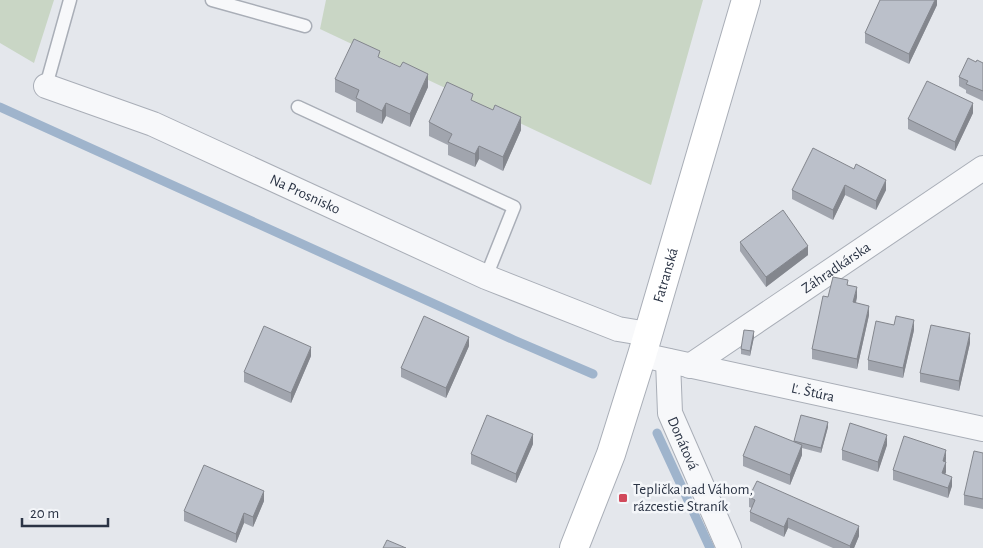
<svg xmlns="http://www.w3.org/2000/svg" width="983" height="548" viewBox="0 0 983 548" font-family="'Alegreya Sans',sans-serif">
	<rect width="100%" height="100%" fill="#e4e7ec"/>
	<!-- green -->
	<path fill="#c9d6c5" d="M0,0H54L34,63L0,43Z
		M326,0H703L651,185L320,29Z"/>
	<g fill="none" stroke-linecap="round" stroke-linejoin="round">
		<!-- stream -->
		<path stroke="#9fb4cc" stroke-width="9" d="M0,107L514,340L593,374
			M657,433L710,548"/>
		<!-- service casing -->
		<g stroke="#a9aeb7" stroke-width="15">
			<path id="service" d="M212,0L305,26
				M46,86L70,0
				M298,107L514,207L486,277"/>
		</g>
		<!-- minor casing -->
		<g stroke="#a9aeb7" stroke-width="26">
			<g id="minor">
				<path id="s1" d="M46,86L153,124L486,277L618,329L648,334"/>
				<path id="s2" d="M642,355L983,429"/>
				<path id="s3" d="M668,361L670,413L729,548"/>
				<path id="s4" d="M690,366L983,168"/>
			</g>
		</g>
		<!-- secondary casing -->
		<g stroke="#a9aeb7" stroke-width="30">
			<g id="secondary">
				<path id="s5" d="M574,548L611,454L642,355L746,0"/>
			</g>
		</g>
		<!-- service -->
		<use href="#service" stroke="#f7f8fa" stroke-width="12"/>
		<!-- minor -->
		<use href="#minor" stroke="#f7f8fa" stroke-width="24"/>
		<!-- secondary -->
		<use href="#secondary" stroke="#fff" stroke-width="28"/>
	</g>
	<!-- wall -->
	<path fill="#a1a5ae" d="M937,0V5L909,64L865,43V33Z
		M380,58L428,87L410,127L386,116L382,124L356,112V102L335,92V79Z
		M976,62L983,63V101L966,93V90L959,86V77Z
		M473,101L521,130L503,171L479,159L475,167L448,155V145L429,136V122Z
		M973,113L955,151L908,129V119Z
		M854,169L886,190L876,210L845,195L833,220L792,199V190Z
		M740,242L808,255L766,287L740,251Z
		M848,285L857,297L856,303L869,315L857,369L812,359V349Z
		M914,330L903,378L868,370V360Z
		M754,337L750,356L741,354V349Z
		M970,343L959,391L920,382V373Z
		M469,346L446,398L401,377V368Z
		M311,356L291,403L244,382V372Z
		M828,427L821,453L802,448V455L790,485L743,466V456L794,442V441Z
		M533,444L516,483L471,464V454Z
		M887,445L878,472L842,460V450Z
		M983,453V509L964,505V495Z
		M946,459V472L945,474L952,486L948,498L893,480V470Z
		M749,497L859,536L854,548H833L788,528L784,537L750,521V512L752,508L749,507Z
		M264,501L253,527L244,523L236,543L184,521V511Z"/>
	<!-- shaded-wall -->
	<path fill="#83868d" d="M935,0H937V5L909,64V54Z
		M428,74V87L410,127V114Z
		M386,103V116L382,124V111Z
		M973,103V113L955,151V142Z
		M521,117V130L503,171V157Z
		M479,146V159L475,167V154Z
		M886,180V190L876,210V201Z
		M845,185V195L833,220V210Z
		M808,246V255L766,287V277Z
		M857,287V297L853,312V302Z
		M869,306V315L857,369V359Z
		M914,320V330L903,378V368Z
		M754,331V337L750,356V351Z
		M970,333V343L959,391V381Z
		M469,337V346L446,398V388Z
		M311,347V356L291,403V393Z
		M828,422V427L821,453V448Z
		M533,434V444L516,483V474Z
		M887,435V445L878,472V462Z
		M802,445V455L790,485V475Z
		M946,450V459L943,471V461Z
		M946,462V472L942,483V473Z
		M952,477V486L948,498V488Z
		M264,491V501L253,527V517Z
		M244,513V523L236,543V534Z
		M788,518V528L784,537V527Z
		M859,526V536L854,548H850V546Z"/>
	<!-- building -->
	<path fill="#bbc0ca" stroke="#83868d" d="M880,0H935L909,54L865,33Z
		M354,39L380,51L378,57L400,67L403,62L428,74L410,114L386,103L382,111L356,98L359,90L335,79Z
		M968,58L976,62L977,60L983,63V91L966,84L968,81L959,77Z
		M927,81L973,103L955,142L908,119Z
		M447,82L473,94L471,100L493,110L495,105L521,117L503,157L479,146L475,154L448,142L452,134L429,122Z
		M813,148L854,169L856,164L886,180L876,201L845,185L833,210L792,190Z
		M783,210L808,246L766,277L740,242Z
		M833,277L848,280L847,285L857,287L853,302L869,306L857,359L812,349L823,296L828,297Z
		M424,316L469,337L446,388L401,368Z
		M896,316L914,320L903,368L868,360L876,321L894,325Z
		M931,325L970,333L959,381L920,373Z
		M264,326L311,347L291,393L244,372Z
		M744,330L754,331L750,351L741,349Z
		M487,415L533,434L516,474L471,454Z
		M801,415L828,422L821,448L794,441Z
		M850,423L887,435L878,462L842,450Z
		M755,426L802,445L790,475L743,456Z
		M904,436L946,450L943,461L946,462L942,473L952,477L948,488L893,470Z
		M974,451L983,453V499L964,495Z
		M204,465L264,491L253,517L244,513L236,534L184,511Z
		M757,481L859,526L850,546L788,518L784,527L750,512L755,500L749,497Z
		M387,540L406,548H383Z"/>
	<!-- markers -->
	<rect fill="#d1495b" stroke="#f4f6f9" stroke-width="2" x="618" y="493" width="10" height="10" rx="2.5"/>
	<g text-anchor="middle" stroke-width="5" stroke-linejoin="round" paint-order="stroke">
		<!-- street labels -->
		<g font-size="15" fill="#2b3445" stroke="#f4f6f9">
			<text dy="5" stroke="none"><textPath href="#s1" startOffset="281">Na Prosnisko</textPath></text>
			<text dy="5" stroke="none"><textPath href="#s4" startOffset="176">Záhradkárska</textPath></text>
			<text dy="5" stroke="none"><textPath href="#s5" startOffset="288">Fatranská</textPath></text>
			<text dy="5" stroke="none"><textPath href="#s2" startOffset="175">Ľ. Štúra</textPath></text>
			<text dy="5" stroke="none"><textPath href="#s3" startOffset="85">Donátová</textPath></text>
		</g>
		<!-- poi labels -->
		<g font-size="15" fill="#2b3445" stroke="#f4f6f9" text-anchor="start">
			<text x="633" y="494">Teplička nad Váhom,<tspan x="633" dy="17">rázcestie Straník</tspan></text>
		</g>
	</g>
	<!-- scale -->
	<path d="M22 518v8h86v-8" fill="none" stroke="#2b3445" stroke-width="2.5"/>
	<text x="30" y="518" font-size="15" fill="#2b3445" stroke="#f4f6f9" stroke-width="4" paint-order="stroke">20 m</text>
</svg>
